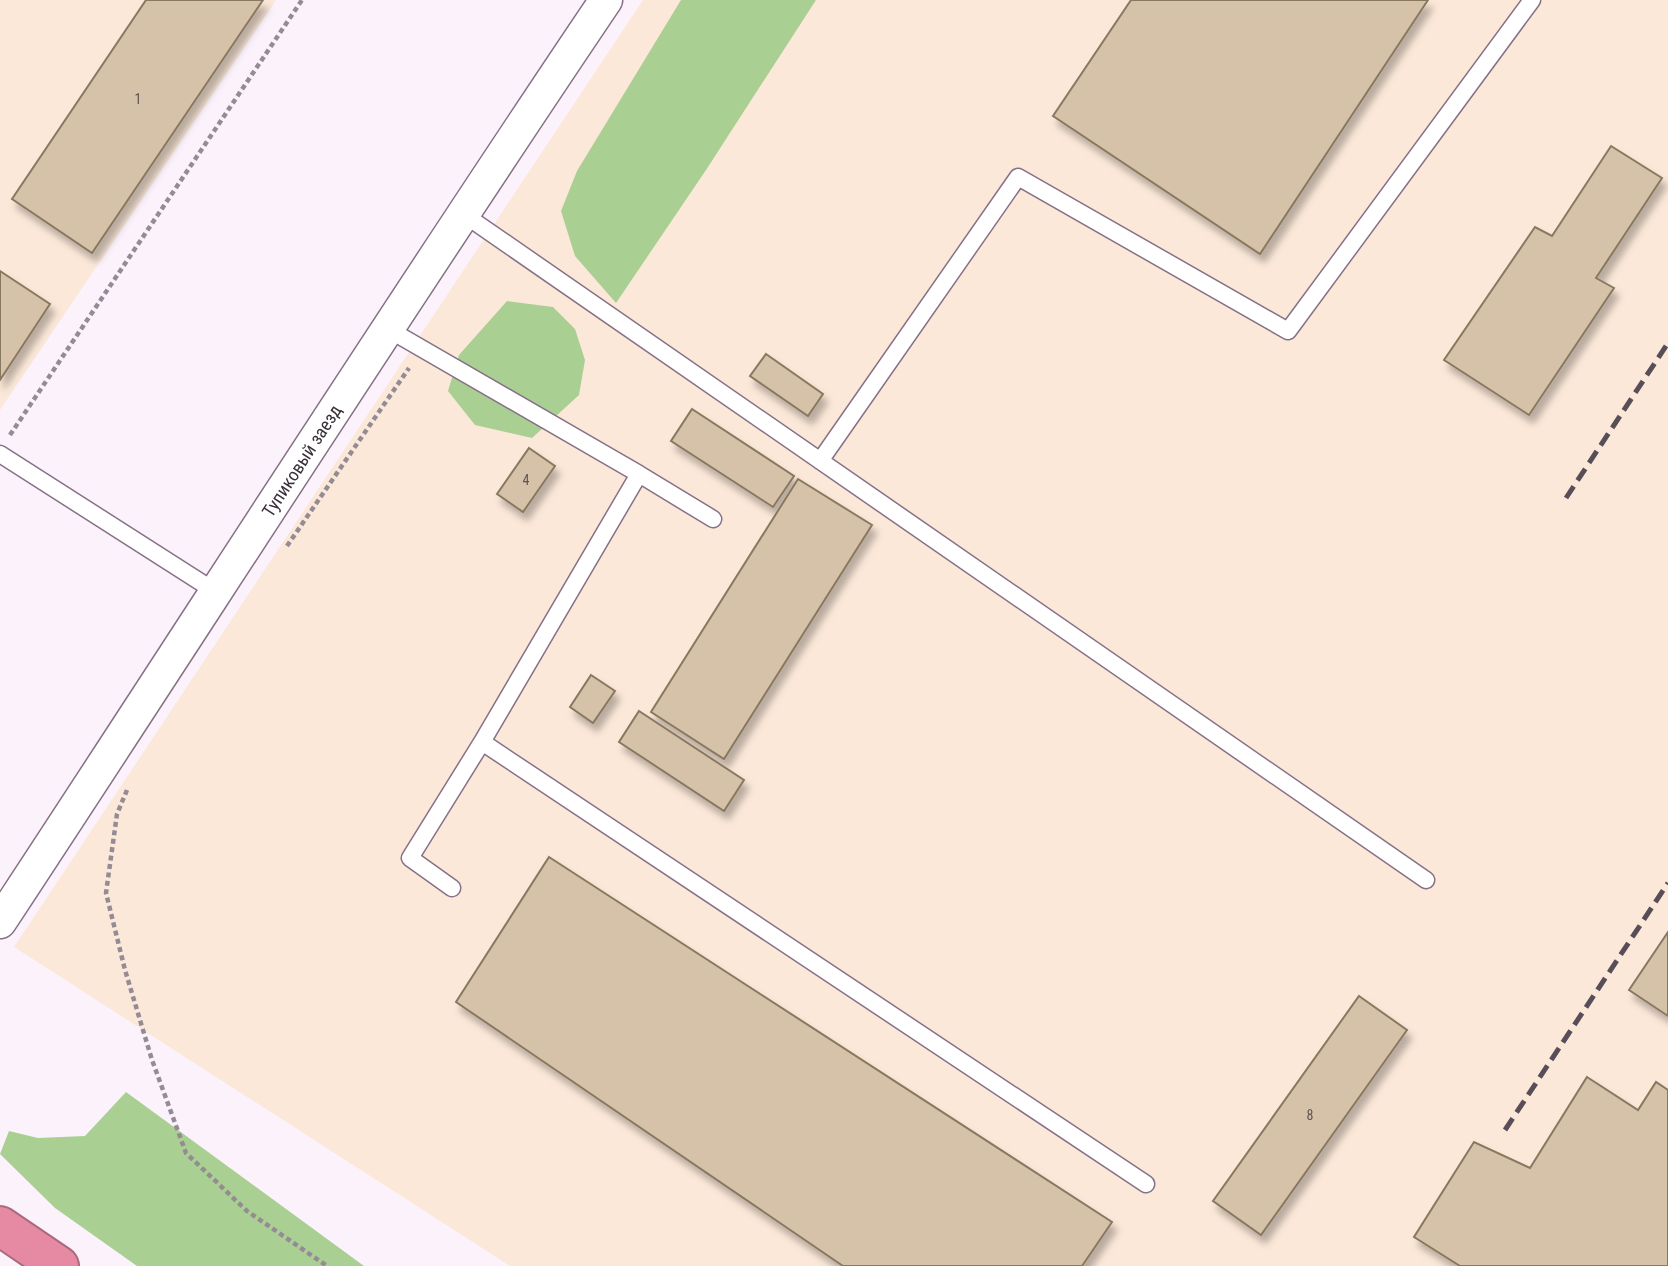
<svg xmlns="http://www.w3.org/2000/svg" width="1668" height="1266" viewBox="0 0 1668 1266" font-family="'Roboto Condensed',sans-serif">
	<defs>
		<filter id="shadow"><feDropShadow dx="4.5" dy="8" stdDeviation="3.5" flood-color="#0004"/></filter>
	</defs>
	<rect width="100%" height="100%" fill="#fcf2fc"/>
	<!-- industrial -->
	<path fill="#fbe8d8" d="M0,0H276L0,410Z
		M643,0H1668V1266H510L14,947Z"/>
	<!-- forest -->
	<path fill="#a9cf92" d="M681,0H816L706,170L616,303L575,256L561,211L577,171Z
		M507,301L553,307L575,329L585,360L579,395L532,438L475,425L448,391L459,355Z
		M126,1092L364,1266H137L55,1208L0,1154L9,1131L38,1138L85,1136Z"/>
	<!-- building -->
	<path fill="#d5c2a8" stroke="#897860" stroke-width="2" filter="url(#shadow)" d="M146,0H263L92,253L12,199Z
		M1131,0H1428L1260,254L1053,116Z
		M1611,146L1662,178L1596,278L1614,288L1529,415L1444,360L1535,227L1552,236Z
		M0,271L50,304L0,380Z
		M766,354L823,394L808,416L750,376Z
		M692,409L794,476L773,507L671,441Z
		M529,448L555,466L523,512L497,494Z
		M798,479L872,525L724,759L651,712Z
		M591,675L615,691L593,723L570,707Z
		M639,711L744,780L724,811L619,742Z
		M549,857L1112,1222L1082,1266H843L456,1002Z
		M1668,932V1016L1629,990Z
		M1359,996L1407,1030L1261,1235L1213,1201Z
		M1587,1077L1638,1110L1656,1082L1668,1090V1266H1460L1414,1237L1474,1142L1530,1168Z"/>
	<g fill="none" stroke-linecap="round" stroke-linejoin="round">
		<!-- lane casing -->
		<g stroke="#867187" stroke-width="19">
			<path id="lane" d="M462,213L1426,880
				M388,329L639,474L713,519
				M0,454L216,592
				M820,461L1018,177L1288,331L1532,0
				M639,474L482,742L1146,1184
				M452,888L410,858L482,742"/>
		</g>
		<!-- street casing -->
		<g stroke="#867187" stroke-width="35">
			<path id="street" d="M0,922C202,615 400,305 606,0"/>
		</g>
		<!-- highway casing -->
		<g stroke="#a96a7f" stroke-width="42">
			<path id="highway" d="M0,1226L59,1266"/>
		</g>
		<!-- path -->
		<path stroke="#958b95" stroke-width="4.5" stroke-dasharray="5 3.5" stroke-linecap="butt" d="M10,435L302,0
			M287,546L409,368
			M127,790L117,814L106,893L125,970L152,1060L186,1153L247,1211L327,1266"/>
		<!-- lane -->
		<use href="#lane" stroke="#fff" stroke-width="16"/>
		<!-- street -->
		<use href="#street" stroke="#fff" stroke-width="32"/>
		<!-- highway -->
		<use href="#highway" stroke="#e68aa4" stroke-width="38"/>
		<!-- rail -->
		<path stroke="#584e58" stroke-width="5" stroke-dasharray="14 7" stroke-linecap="butt" d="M1566,498L1668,343
			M1505,1130L1668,883"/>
	</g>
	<g text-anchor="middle" stroke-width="5" stroke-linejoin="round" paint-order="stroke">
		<!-- number labels -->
		<g font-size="14" fill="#605455">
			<text x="138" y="104">1</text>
			<text x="526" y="485">4</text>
			<text x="1310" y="1120">8</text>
		</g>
		<!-- street labels -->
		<g font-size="18" fill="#393039" stroke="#fff">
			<text transform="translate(302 461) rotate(-57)" y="6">Тупиковый заезд</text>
		</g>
	</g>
</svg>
